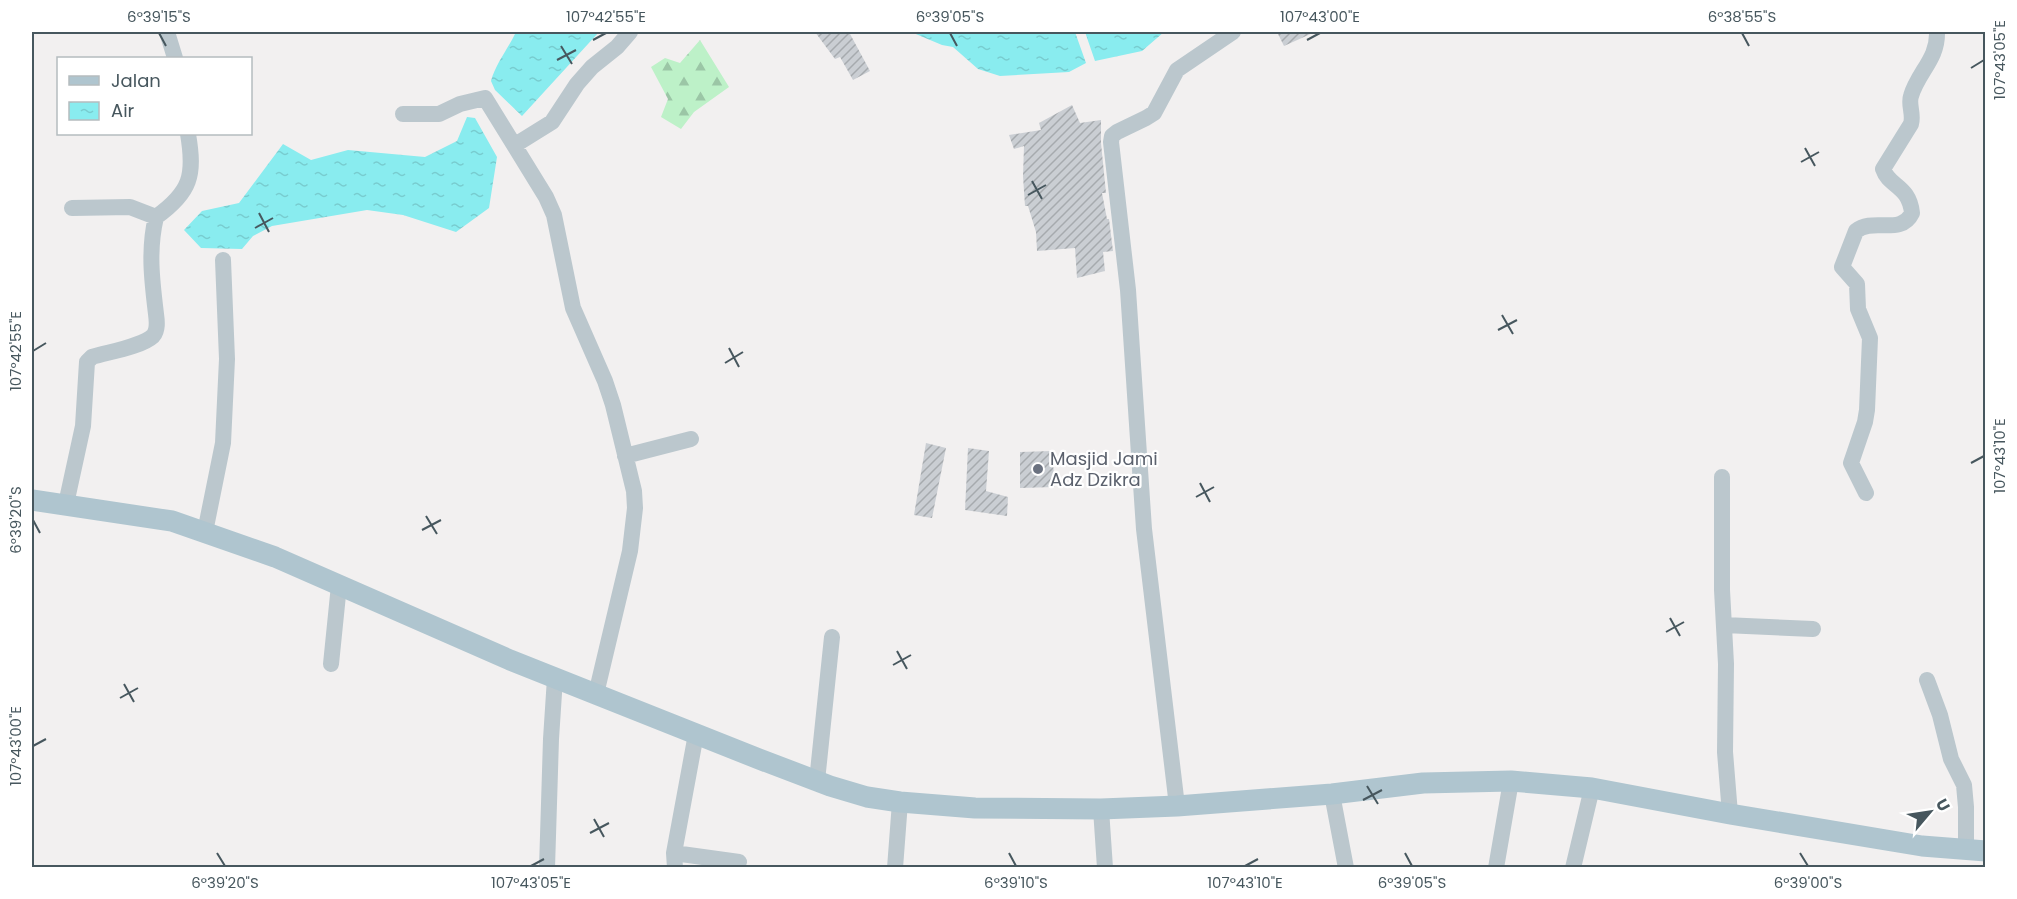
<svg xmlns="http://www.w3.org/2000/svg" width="2017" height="899" viewBox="0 0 2017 899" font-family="Poppins,sans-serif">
	<defs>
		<pattern id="forest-firs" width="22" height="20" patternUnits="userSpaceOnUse" patternTransform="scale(1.5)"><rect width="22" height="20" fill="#bdf1c8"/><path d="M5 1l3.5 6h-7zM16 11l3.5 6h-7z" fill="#9bc6a6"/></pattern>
		<pattern id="water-ripples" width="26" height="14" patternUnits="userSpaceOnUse" patternTransform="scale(1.5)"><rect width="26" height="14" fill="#89ecef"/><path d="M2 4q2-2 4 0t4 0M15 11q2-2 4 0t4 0" fill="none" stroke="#78cccf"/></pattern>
		<pattern id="building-hatch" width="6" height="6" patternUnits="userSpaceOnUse" patternTransform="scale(1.5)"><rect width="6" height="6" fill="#caced3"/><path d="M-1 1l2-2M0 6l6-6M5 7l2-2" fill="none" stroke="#a6aaae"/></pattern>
	</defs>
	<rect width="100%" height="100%" fill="#f2f0f0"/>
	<!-- forest -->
	<path fill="url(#forest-firs)" d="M700,40L729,87L694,112L681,129L661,117L668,99L651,67L665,58L680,63Z"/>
	<!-- water -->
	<path fill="url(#water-ripples)" d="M516,32H599L522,116L495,90L491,81C496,63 508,49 516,32Z
		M911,32H1075L1086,63L1069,72L1000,76L978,69L953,47L942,45Z
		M1085,32H1164L1142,51L1095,61Z
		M467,117L475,118L497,157L489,208L456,232L403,215L367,210L272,226L253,236L242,249L201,248L184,230L202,211L239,203L283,144L311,160L348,150L425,157L457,141Z"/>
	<!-- building -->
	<path fill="url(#building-hatch)" d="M815,32H849L870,71L853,80L840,57L835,59Z
		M1277,32H1315L1284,46Z
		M1072,105L1080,123L1101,120V143L1106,193H1102L1107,219H1109L1113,251L1103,252L1105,271L1077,278L1075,248L1037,251L1036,232L1028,206H1025L1023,176L1024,146L1014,149L1009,135L1041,130L1039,123Z
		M926,443L946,448L932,518L914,515Z
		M968,448L989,451L986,491L1008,497L1007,516L965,510Z
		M1052,451L1055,487L1020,488V452Z"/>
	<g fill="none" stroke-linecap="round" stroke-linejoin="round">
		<!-- minor -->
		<path stroke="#bbc7cd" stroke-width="16" d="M167,32L175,58
			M403,114H439L460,104L485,98L546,197L554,215L573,308L605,381L613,405L634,491L635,508L630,551L596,694
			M515,145L552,122L577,84L592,67L617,47L630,32
			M72,208L130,207L156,217
			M625,456L691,439
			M1722,477V590L1726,664L1725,752L1730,814
			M1866,493L1851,463L1865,422L1867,410L1870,338L1858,309L1857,284L1842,267L1856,231C1873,217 1901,236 1912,213C1909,185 1889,187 1883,169L1911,124C1914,114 1908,105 1911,96C1918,72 1938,59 1937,32
			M66,504L83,426L87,362L92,357C108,352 141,347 153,336C158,330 157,321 156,314C152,281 148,250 156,217C191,192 195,175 188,134
			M205,532L223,443L227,359L223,260
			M1724,625L1813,629
			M331,664L339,585
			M1927,680L1940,715L1951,759L1964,785L1966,807V849
			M817,781L832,637
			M1332,794L1346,868
			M1177,806L1144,529L1128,290L1111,142L1112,136L1117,132L1146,118L1154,113L1177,70L1233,32
			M1101,809L1105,868
			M674,853L739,862
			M547,868L551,739L555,678
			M675,868L674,853L696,734
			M895,868L900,802
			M1496,868L1511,781
			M1573,868L1592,788"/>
		<!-- major -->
		<path stroke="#afc5cf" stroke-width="21" d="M32,500L172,521L275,557L510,660L759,759L830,786L867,797L900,802L975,808L1101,809L1177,806L1332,794L1423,783L1511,781L1592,788L1730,814L1922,846L1986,851"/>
	</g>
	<!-- ticks -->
	<path fill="none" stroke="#47575e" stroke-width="2" d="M159,33L166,46M950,33L957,46M1742,33L1749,46M593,40L606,33M1307,40L1320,33M561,46L572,64M557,60L576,50M1971,68L1984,60M1805,148L1815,166M1801,162L1819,152M1032,181L1042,199M1028,195L1046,185M259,213L269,232M255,228L273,218M1502,315L1513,334M1498,330L1517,320M729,348L739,367M33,351L46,343M725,363L743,352M1971,463L1984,456M1200,483L1210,502M1196,497L1214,487M426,516L437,534M33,520L40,533M422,530L441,520M1670,618L1680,636M1666,632L1684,622M897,651L907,669M893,665L911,655M124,684L134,702M120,698L138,688M33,746L46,739M1367,786L1378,804M1363,800L1382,790M594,819L604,837M590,833L609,823M217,853L225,866M1009,853L1016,866M1405,853L1412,866M1800,853L1808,866M531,866L544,859M1245,866L1258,859"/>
	<!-- markers -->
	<circle fill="#6b7280" stroke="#fff" stroke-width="2" cx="1038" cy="469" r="6"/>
	<g text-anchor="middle" stroke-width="4.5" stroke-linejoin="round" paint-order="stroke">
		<!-- worship labels -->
		<g font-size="18" fill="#5b616d" stroke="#fff" text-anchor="start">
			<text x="1050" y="465">Masjid Jami<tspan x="1050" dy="21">Adz Dzikra</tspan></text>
		</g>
	</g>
	<!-- border -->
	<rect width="2017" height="899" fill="none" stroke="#ffffff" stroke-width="66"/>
	<!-- legend -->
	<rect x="57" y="57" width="195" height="78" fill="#ffffff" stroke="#b5bcbf" stroke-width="1.5"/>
	<rect x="69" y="76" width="30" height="9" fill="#afc5cf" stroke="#b5bcbf" stroke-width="1.5"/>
	<text x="111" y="87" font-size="18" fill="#47575e">Jalan</text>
	<rect x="69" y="102" width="30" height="18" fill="url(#water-ripples)" stroke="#b5bcbf" stroke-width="1.5"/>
	<text x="111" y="117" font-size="18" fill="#47575e">Air</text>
	<!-- north arrow -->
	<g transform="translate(1930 812) rotate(61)" stroke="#ffffff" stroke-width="4.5" paint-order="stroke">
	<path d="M0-4.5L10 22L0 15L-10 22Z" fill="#47575e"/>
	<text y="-9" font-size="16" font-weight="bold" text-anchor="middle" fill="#47575e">U</text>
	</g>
	<rect x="33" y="33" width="1951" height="833" fill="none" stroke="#47575e" stroke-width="2"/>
	<g font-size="15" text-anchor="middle" fill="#47575e">
		<text x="159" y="22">6°39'15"S</text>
		<text x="606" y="22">107°42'55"E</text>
		<text x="950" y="22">6°39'05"S</text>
		<text x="1320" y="22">107°43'00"E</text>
		<text x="1742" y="22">6°38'55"S</text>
		<text transform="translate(2000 60) rotate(-90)" y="5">107°43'05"E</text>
		<text transform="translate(16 351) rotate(-90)" y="5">107°42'55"E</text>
		<text transform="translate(2000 456) rotate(-90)" y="5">107°43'10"E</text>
		<text transform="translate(16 520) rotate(-90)" y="5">6°39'20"S</text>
		<text transform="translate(16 746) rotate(-90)" y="5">107°43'00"E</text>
		<text x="225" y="888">6°39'20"S</text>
		<text x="531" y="888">107°43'05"E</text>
		<text x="1016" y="888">6°39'10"S</text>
		<text x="1245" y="888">107°43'10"E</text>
		<text x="1412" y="888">6°39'05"S</text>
		<text x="1808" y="888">6°39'00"S</text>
	</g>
</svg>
